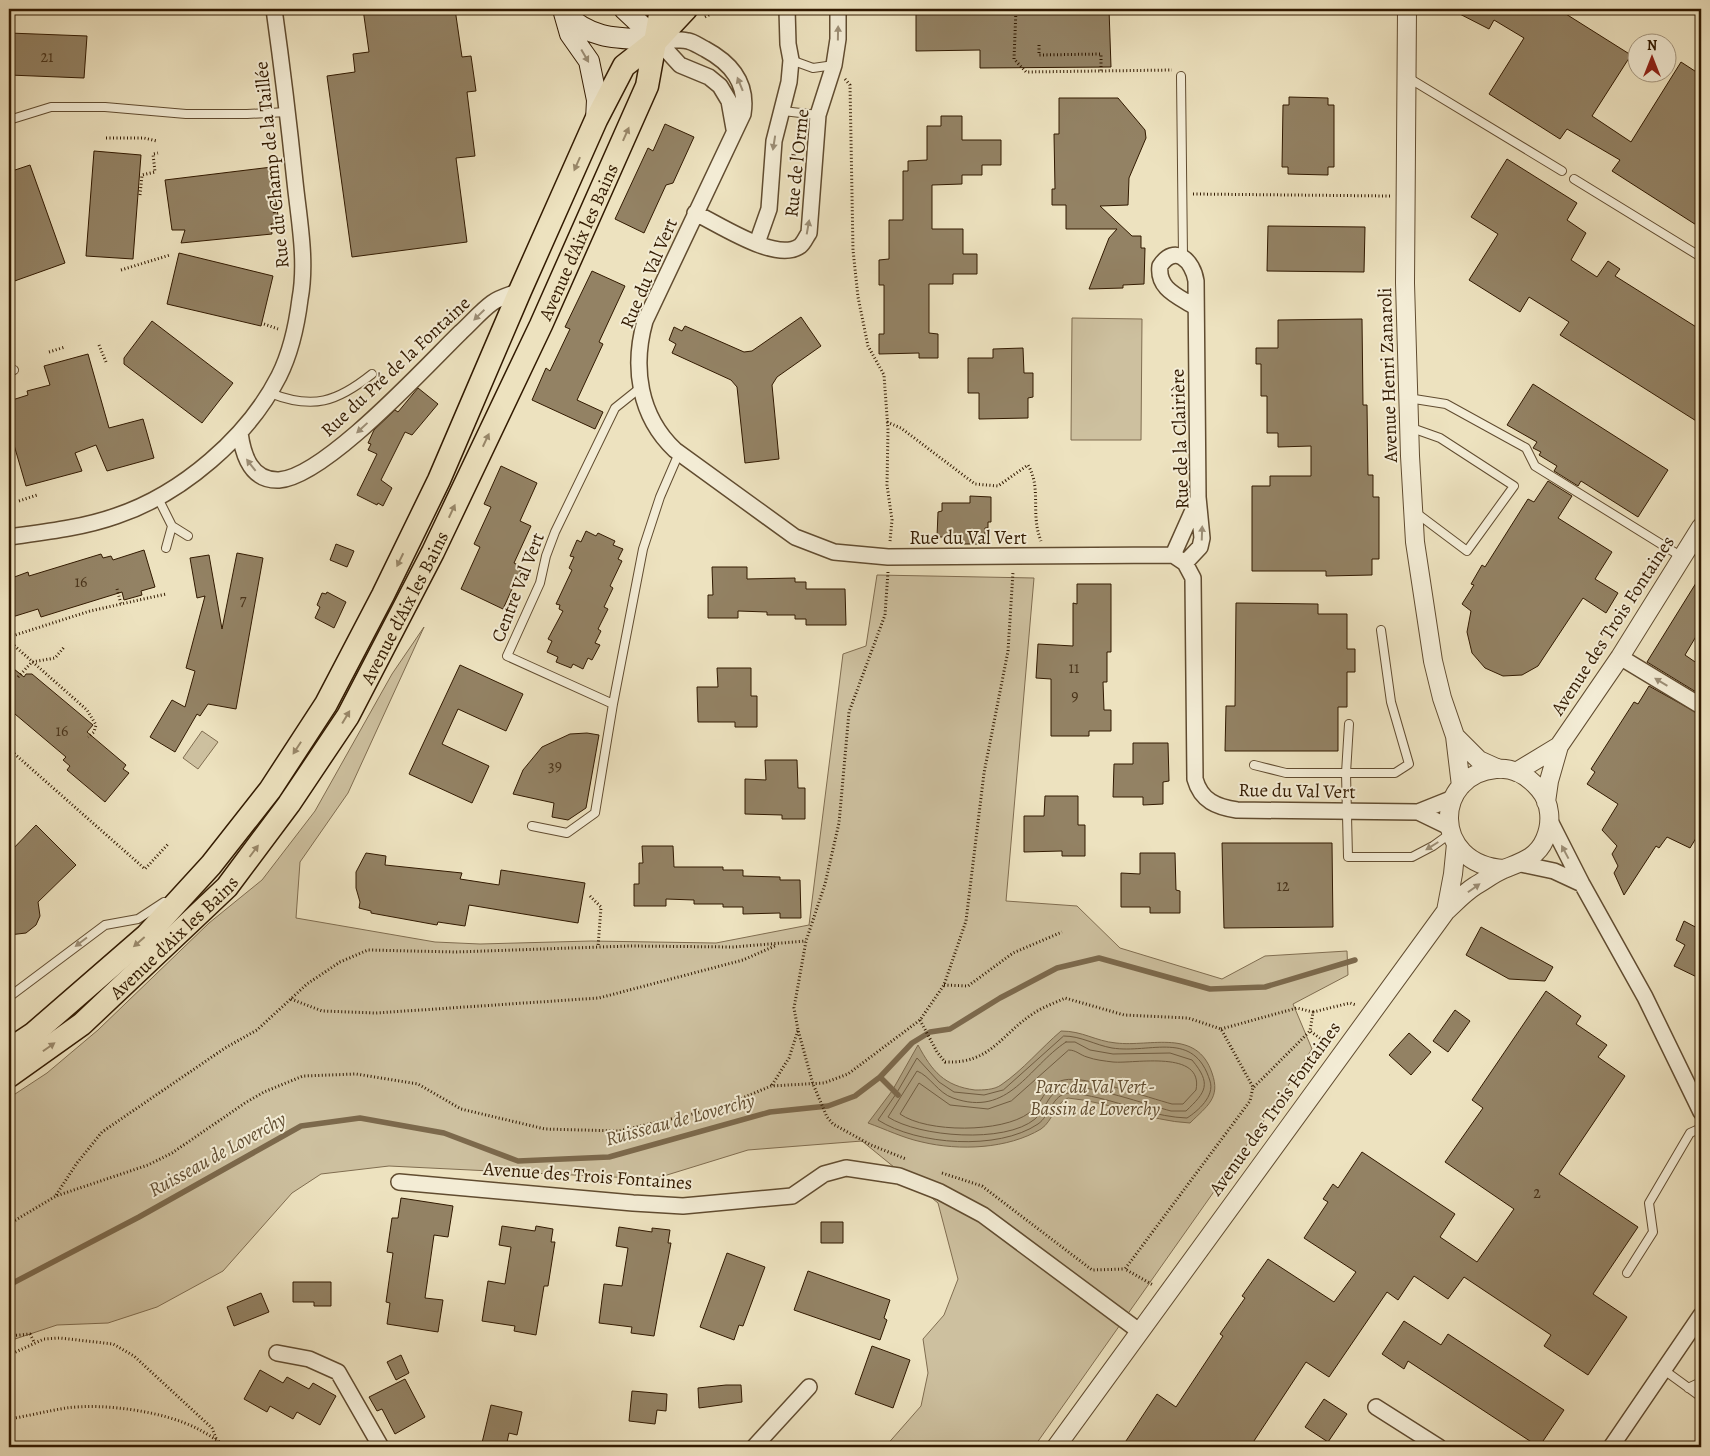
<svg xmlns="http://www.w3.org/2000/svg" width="1710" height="1456" viewBox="0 0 1710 1456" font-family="Alegreya,serif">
	<rect width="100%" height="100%" fill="#ede2bf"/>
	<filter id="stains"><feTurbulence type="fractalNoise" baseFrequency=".004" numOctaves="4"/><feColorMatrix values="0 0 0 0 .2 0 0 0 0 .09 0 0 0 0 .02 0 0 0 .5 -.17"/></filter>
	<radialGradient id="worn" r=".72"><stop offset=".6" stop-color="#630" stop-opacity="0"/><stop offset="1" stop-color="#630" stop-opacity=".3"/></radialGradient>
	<!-- green -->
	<path fill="#cdc09f" stroke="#806d50" d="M1072,318L1142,319L1141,440H1071Z
		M877,575L1034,578L1006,901L1077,906L1120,948L1222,979L1265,956L1347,951L1348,975L1293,1004L1312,1049L1282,1095L1034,1447H885L921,1406L928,1373L923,1339L944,1315L958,1279L938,1203L862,1141L748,1150L654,1179L389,1166L321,1174L292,1193L223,1271L157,1307L108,1323L57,1325L9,1341V1098L47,1073L98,1030L209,923L262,880L315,811L392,674L424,627L348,793L300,862L296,918L435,942L480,944L591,941L716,943L809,925L843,654L866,646Z
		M202,731L218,742L198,769L183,758Z"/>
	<!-- water -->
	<path fill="#ad9e7e" stroke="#7c694c" d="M1061,1031C1083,1031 1095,1041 1116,1043C1151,1047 1197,1028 1212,1073C1221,1098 1207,1106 1190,1123C1149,1121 1110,1102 1068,1098C1054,1104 1053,1121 1041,1129C1008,1149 959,1151 922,1142C903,1138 885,1129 868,1123L892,1091L918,1045C932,1071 944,1086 975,1090C983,1090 994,1090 1001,1085C1023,1070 1041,1048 1061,1031Z"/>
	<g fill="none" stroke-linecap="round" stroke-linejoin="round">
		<!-- shore -->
		<path stroke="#705c40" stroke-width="1" d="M1064,1036C1081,1036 1095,1045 1112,1048C1151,1054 1194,1029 1210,1081C1215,1096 1198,1111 1187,1118C1157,1117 1128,1105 1099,1098C1089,1096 1079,1093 1069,1093C1052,1094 1050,1116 1038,1124C998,1151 917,1145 878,1120L896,1094L917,1058L939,1082L954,1092L984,1095L1003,1090Z
			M1066,1042H1075L1090,1050L1113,1054L1170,1053L1192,1060C1212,1084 1206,1092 1186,1111H1171C1148,1105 1088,1084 1067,1087C1048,1090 1047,1108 1035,1119C1005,1144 919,1137 888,1117L917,1071C930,1076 938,1093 953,1098C1009,1118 1028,1067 1066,1042Z
			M1069,1050C1076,1050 1080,1055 1087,1057C1095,1060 1105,1061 1113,1062C1134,1064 1204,1049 1196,1090L1183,1104H1172C1149,1098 1085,1075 1064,1080C1044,1084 1044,1103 1029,1113C1002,1133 927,1133 900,1114L919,1083L950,1105L988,1109L1011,1101Z"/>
		<!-- stream -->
		<path stroke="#7c694c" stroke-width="5.5" d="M880,1077L898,1095
			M9,1285L139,1217L301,1126L360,1118L444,1133L518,1161L609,1157L770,1112L828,1106L855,1096L880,1077L912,1043L930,1032L950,1029L1000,998L1057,968L1099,958L1210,989L1265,987L1355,960"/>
	</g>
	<!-- building -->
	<path fill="#938264" stroke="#321a01" d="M363,9H455L462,57L471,56L476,91L467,92L475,156L456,158L467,242L352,257L327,76L355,72L353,54L369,52Z
		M916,9H1109L1111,67L980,68V50L916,51Z
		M1450,9H1558L1631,55L1592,116L1631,142L1681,62L1701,75V228L1612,171L1620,160L1567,129L1560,139L1489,94L1524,38L1494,20L1489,29Z
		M9,33L87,36L84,78L9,75Z
		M1289,97L1328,98V105H1334V167H1328V175L1288,174V167H1282L1283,105H1289Z
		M1059,98H1118L1145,130L1146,138L1129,178L1128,205L1100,206L1132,236H1141V248H1145L1144,284L1123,285V288L1089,289L1109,238L1117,229H1066V205H1052V189H1055L1054,134H1059Z
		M941,116H962V140H1001V165H982V175H962V184L932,185V229H963V254H977V274H953V284H929V333L938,334V358H919V353L879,354V334H884V285H879V260L889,259V220H903V171H908V161L927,160V126H941Z
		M665,124L694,137L673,183L666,185L644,233L615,219L648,148L653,151Z
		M94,151L141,155L133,259L86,256Z
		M1507,159L1577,203L1567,220L1586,233L1571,260L1597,277L1608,261L1620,269L1615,276L1701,330V424L1560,335L1569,322L1529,297L1520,312L1469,280L1498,234L1471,217Z
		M30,165L65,263L9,283V172Z
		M272,167L279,224H271L272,234L181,243L185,230H172L165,180Z
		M1268,226L1365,227L1364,272L1267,271Z
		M179,253L273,276L261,326L167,304Z
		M592,271L625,286L599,342L603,344L577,400L603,412L595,429L532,400L546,368L550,371L570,329L565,327Z
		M801,317L821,346L777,377L772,385L779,459L745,463L737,387L731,380L672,353L676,344L669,340L674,327L682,331L685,326L744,352L752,351Z
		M1362,319L1363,405H1367L1368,475H1373V497H1379V559H1372V575L1326,576V571H1252V486H1270V476H1311V446L1278,447V433H1267V396H1261V364H1256V348H1278V320Z
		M152,321L233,383L202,423L124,364V358Z
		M1023,348L1024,373H1033V397L1028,398V418L979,419V393H968V358H993V349Z
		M88,354L109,428L143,419L154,458L107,471L96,445L75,453L82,471L26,486L9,428V401L28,395L27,391L50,385L44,366Z
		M1533,384L1668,470L1638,517L1581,481L1578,486L1554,471L1557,466L1539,455L1541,452L1533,448L1537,442L1507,425Z
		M418,388L438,404L412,435L405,432L381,480L392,488L383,506L378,503L377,505L357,495L377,454L368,450L371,444L368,443L374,430L395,410L398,412Z
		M501,466L537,483L520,521L531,526L514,563L522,567L503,609L461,589L480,547L474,544L491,507L484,504Z
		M1548,481L1572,496L1558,518L1612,552L1595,579L1618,593L1606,613L1583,598L1538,666L1522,675L1503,676L1485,668L1472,653L1467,632L1471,611L1462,604L1474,585L1471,584L1482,565L1485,567L1528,499L1534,502Z
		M970,496L991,497V522H988V528H985V544H959V541H953V537H937L938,512L942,511V503H970Z
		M586,531L596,536L598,533L615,541L613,545L623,549L618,559L622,561L610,586L613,588L604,607L608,609L598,629L601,631L595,643L600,645L592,660L588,658L583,669L573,664L571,668L556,662L558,657L547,652L552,641L548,639L563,611L559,609L560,605L556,604L572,570L569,568L574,557L570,556L577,540L581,542Z
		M336,544L354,551L347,567L330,560Z
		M144,550L155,587L141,591L142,595L124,600L122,592L41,617L38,609L9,618V579L28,572L29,576L101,554L103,558L111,556L113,560Z
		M237,553L263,558L236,709L208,704L200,716L197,714L175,752L150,737L172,700L185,707L195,671L186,668L205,596L197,598L190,558L209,555L222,629Z
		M712,567H747V579L795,578V582H806V589H845L846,625H806V619H795V615H767V612L738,611V618H708V595H713Z
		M1701,575V628L1685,655L1701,666V695L1647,662Z
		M1077,584H1111V652H1107V682H1103L1104,710H1111V731H1089V736H1051V679L1036,678L1038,644L1073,646V603L1077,604Z
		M327,592L346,602L334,628L315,618L320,607L317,605L322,593L326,594Z
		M1236,603L1318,604V614H1347V649H1355V672H1347V707H1338V751H1225L1226,706H1235Z
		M9,665L24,677L26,674H32L93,725L87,732L126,765L123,769L129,773L105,802L67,770L70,766L63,760L66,757L9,709Z
		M460,665L523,694L506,731L458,709L442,744L489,766L472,803L409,774Z
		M717,668H751V696H757V727H735V722H698L697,687H718Z
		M1649,686L1701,715V830L1690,848L1667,837L1659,848L1656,846L1624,895L1614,873L1618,866L1612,854L1617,846L1602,830L1618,804L1587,784L1595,772L1591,769L1634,702L1638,704Z
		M587,733L599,735L586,808L568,820L552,817L554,803L513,794L523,770L542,747L570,734Z
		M1133,743H1168L1169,781L1163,782V804L1143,805V797H1113L1114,764H1133Z
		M765,760H797L798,788H805V819H782V815L745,814V779L766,780Z
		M1045,796H1078V825H1085V856H1062V851L1024,852V816H1044Z
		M36,825L76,865L38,902L40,916L36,925L26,933L9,935V853Z
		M1222,843H1332L1333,927L1224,928Z
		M642,846H673L674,867H723V870H743V876L780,877V880H800L801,918H780V913L743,914V907H723V904H694V900L666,899V906H634V884H639V863H643Z
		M366,853L386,856L385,865L462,873L460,879L499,885L501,870L585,883L578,923L469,905L465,926L438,922L437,925L371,913V911L359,908L360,902L356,888V872Z
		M1140,853H1175L1176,890L1180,891V913H1150V907H1121V873L1140,874Z
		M1684,921L1701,930V979L1674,966L1685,945L1676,940Z
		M1481,927L1553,967L1545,981L1509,979L1466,955Z
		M1546,991L1581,1016L1576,1024L1607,1045L1598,1057L1625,1076L1559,1174L1638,1227L1593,1294L1627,1317L1588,1375L1544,1346L1551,1335L1464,1277L1448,1299L1414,1276L1398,1300L1387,1292L1329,1377L1306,1362L1250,1447H1122L1157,1394L1176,1407L1223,1336L1220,1334L1245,1298L1242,1296L1268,1259L1334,1302L1356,1272L1304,1238L1328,1202L1323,1199L1333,1184L1338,1188L1362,1152L1455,1214L1440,1237L1477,1262L1514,1209L1445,1162L1483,1108L1472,1100Z
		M1455,1010L1470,1021L1448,1052L1433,1041Z
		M1409,1033L1431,1052L1411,1075L1389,1055Z
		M401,1198L453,1206L448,1237L434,1235L425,1298L443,1300L438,1332L387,1324L390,1303L386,1302L393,1253L387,1252L392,1218H398Z
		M821,1222H843V1243H821Z
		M502,1226L535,1231L536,1226L553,1229L551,1242H555L548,1286H544L536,1335L514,1331L515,1326L482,1321L488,1281L505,1284L511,1247L499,1245Z
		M619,1227L652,1232V1228L670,1230L668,1243H671L654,1336L631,1333L632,1327L599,1323L604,1284L622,1286L628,1248L616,1246Z
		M727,1253L765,1267L743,1326L739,1325L734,1340L700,1327Z
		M808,1271L890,1300L884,1318L887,1320L880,1340L794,1310Z
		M293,1282H331V1306H314V1302H293Z
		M261,1293L269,1312L234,1326L227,1307Z
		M1404,1321L1441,1345L1448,1334L1564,1410L1539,1447L1408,1361L1404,1369L1382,1354Z
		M872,1346L910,1360L893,1408L855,1394Z
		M401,1355L409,1373L396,1380L387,1362Z
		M260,1370L283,1383L287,1377L309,1389L313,1383L336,1396L320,1425L297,1412L293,1419L270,1406L267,1412L244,1399Z
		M405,1379L425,1417L395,1434L382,1409L377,1411L369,1397Z
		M726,1385H741L742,1402L699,1408L698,1388Z
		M632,1391L667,1394L666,1411L657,1410L655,1424L629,1421Z
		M1324,1399L1347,1414L1328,1442L1305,1427Z
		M491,1405L522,1412L517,1435L509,1433L506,1447H481Z"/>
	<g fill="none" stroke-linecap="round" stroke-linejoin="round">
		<!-- service casing -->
		<g stroke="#614c30" stroke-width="10">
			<path id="service" d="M791,60L813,68L834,65
				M1181,76L1183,257
				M1407,77L1562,171
				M783,111L818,115
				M9,120L51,107H105L186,114H247L287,112
				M1574,179L1701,257
				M9,372L14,370
				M640,388L615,408L555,532L546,556L540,583L507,656L613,704L643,549L660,497L679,453
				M270,393C313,410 337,402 372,374
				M1408,398L1446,404L1526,448L1535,466L1682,557
				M1409,427L1440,438L1514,486L1467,551L1415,512
				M157,496L172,526L166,548
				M172,526L188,536
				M1381,630L1391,702L1409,764L1395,773H1346L1348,857H1412L1433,846L1451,833
				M1254,765L1286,773H1346L1349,724
				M532,826L567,833L595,813L613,704
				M9,997L105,925L138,919L164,902
				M1627,1273L1653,1232L1649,1203L1690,1133L1701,1128
				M1664,1370L1701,1397
				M1688,1388L1701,1382"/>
		</g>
		<!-- minor casing -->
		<g stroke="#614c30" stroke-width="18">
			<path id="minor" d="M657,40C667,40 678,39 688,41C694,42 700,47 705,49C731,63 748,83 743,114L645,321C632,367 639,416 675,450L795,537L834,552L888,557L1173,555L1185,563L1193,578L1195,779C1201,801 1217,807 1237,810L1418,812L1453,798
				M657,40L680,65L709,77L720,86L729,101L734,129
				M695,213C719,224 776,263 800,246C804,243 806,237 809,233L818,115L834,65L838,39V9
				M757,243L769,209L774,141L789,82L791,60L788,44L787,9
				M240,433C243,455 251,481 279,480C325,477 426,366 461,332C471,323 481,311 492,303C500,297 510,295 520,291
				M9,537C45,532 82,528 116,516C182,494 248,437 279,376C290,354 297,323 300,299C307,261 299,220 295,182C289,124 282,66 274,9
				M1173,555L1198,499
				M1185,563L1200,547L1202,538L1198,497L1196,281C1193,261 1175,243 1160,266C1157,289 1178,296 1195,307
				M1620,657L1701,706
				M1418,812L1449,827
				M1549,819L1582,884L1645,997L1701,1112
				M1521,864L1554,871L1582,884
				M399,1182L633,1203L683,1206L792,1196L824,1174L846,1168L899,1176L940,1192L983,1215L1139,1331
				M277,1353L309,1359L338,1372L381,1447
				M1376,1407L1439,1447
				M754,1447L809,1387
				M1611,1447L1701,1315"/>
		</g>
		<!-- tertiary casing -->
		<g stroke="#614c30" stroke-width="20">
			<path id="tertiary" d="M1407,9L1405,283L1410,456L1415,542L1433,661L1442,698L1455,736L1461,786
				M1455,736L1479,760L1499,769
				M1516,772L1559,746
				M1546,802L1549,781L1559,746L1620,657L1701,527
				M1446,911L1453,874L1456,844
				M1056,1447L1446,911C1455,903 1464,893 1475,886C1484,881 1494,873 1504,869C1521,862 1537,858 1545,839C1552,823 1551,803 1539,789C1528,776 1513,767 1496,769C1434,774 1430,864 1504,869"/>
		</g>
		<!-- secondary casing -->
		<g stroke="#321a01" stroke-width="22">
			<path id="secondary" d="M624,9L657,40
				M564,13L570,34L589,61L597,100L596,120
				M564,13C593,41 619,38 657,40"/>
		</g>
		<!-- primary casing -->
		<g stroke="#321a01" stroke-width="25">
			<g id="primary">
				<path d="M9,1050L33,1034L147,935L211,865L270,790L326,704L383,595L439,480L520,291L596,120L624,66L657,40L686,9"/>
				<path id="s1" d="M9,1076L82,1024L227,887L289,804L348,716L433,552L541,325L647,86L661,9"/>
			</g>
		</g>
		<!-- path -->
		<path stroke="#321a01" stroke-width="3" stroke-dasharray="1 2.5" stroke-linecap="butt" d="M1016,9L1014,59L1026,72L1172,70
			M705,17L720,9
			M1039,45V55L1101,54V71
			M845,79L850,85L853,250L858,297L868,346L884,375L888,430L887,485L892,520L890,541
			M106,138H144L157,141
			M1193,194L1390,196
			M140,195L142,175L155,172L153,154L158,153
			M275,220L273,198L281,197
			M121,270L170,255
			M264,324L278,329
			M99,345L106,362
			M49,352L65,347
			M887,422L901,428L975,484L998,486L1028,465C1042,489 1030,514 1041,541
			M19,501L37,495
			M888,572L885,615L849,712L839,823L825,884L806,941L794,1008L798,1030L813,1084L827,1117L833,1124L871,1145L906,1159
			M117,589L121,604
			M9,637L90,611L166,594
			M9,641L87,710L96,725L94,732L88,737
			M18,677L32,662L55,658L65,646
			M9,749L145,869L169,843
			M590,896L601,907L598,947
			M944,985L968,986L1013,953L1062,932
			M291,999L322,1011L376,1013L599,998L743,960L777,945
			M1313,1012L1350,1003L1356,1005
			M920,1020L937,1052L945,1062C991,1064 1000,1035 1034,1013C1043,1007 1055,1003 1065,998L1124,1015L1188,1018L1221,1029L1253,1087L1250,1101L1125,1269L1153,1285
			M1221,1029L1297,1008L1313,1012L1310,1031L1328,1044
			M772,1085L789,1058L798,1030
			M1254,1087L1310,1031
			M942,1173L982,1186L1092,1270L1125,1269
			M56,1195L77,1163L102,1132L225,1048L257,1030L307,984L340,962L368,950L456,952L629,946L733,947L806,941
			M9,1224L56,1196L148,1165L172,1153L245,1103L264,1092L303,1076L356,1074L418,1084L461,1109L545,1129L619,1131L719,1108L771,1086L824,1083L848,1074L920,1020L944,985L966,921L984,773L1008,651L1013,572
			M9,1336L30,1334L34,1342
			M9,1355L44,1339L60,1338L113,1344L134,1356L212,1428L217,1441L214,1447
			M9,1419C28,1416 47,1411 66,1408C103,1403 164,1411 198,1429C208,1434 218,1441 227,1447"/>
		<!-- service -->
		<use href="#service" stroke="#f3ecd5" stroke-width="8"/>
		<!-- minor -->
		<use href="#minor" stroke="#f3ecd5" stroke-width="15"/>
		<!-- tertiary -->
		<use href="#tertiary" stroke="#f3ecd5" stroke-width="18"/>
		<!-- secondary -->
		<use href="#secondary" stroke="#f3ecd5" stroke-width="20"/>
		<!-- primary -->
		<use href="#primary" stroke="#ede2bf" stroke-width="22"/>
	</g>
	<!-- one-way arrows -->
	<defs><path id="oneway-solid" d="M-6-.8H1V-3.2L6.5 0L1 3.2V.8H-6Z" transform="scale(1.25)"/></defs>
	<g fill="#9c8e76">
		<use href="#oneway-solid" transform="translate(838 33) rotate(-89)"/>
		<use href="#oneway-solid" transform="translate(585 56) rotate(60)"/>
		<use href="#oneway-solid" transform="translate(740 84) rotate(-112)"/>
		<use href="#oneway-solid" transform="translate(774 143) rotate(99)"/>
		<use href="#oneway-solid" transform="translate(808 227) rotate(-80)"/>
		<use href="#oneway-solid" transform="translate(479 315) rotate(136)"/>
		<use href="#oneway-solid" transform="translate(362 428) rotate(137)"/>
		<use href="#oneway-solid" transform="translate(251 465) rotate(-128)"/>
		<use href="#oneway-solid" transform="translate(1202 533) rotate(-88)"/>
		<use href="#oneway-solid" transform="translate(1661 682) rotate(-149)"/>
		<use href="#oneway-solid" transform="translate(1432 846) rotate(148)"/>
		<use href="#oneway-solid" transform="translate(1565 852) rotate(-118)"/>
		<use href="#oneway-solid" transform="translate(1474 888) rotate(-35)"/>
		<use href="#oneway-solid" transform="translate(81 942) rotate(143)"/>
	</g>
	<g fill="#99886a">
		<use href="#oneway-solid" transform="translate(626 134) rotate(-66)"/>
		<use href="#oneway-solid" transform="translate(577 164) rotate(114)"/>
		<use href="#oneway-solid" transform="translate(486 440) rotate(-65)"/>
		<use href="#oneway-solid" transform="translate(452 511) rotate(-65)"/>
		<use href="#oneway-solid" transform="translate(400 560) rotate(116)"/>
		<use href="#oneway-solid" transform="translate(346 717) rotate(-59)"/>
		<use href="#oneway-solid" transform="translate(297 748) rotate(123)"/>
		<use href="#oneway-solid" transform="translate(254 851) rotate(-53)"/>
		<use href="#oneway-solid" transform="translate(139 942) rotate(139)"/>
		<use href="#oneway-solid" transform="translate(49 1047) rotate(-35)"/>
	</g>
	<g text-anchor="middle" stroke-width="4" stroke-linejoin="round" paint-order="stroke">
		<!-- number labels -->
		<g font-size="16" fill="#4a341a">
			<text x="47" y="62">21</text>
			<text x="81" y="587">16</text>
			<text x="243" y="605">7</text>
			<text x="1074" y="673">11</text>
			<text x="1075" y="701">9</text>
			<text x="62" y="736">16</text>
			<text x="555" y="771">39</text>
			<text x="1283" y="891">12</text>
			<text x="1537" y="1198">2</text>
		</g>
		<!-- street labels -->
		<g font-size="19" fill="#321a01" stroke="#f3ecd5">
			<text transform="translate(796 163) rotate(-84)" y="7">Rue de l'Orme</text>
			<text transform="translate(271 165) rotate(-96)" y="7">Rue du Champ de la Taillée</text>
			<text dy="7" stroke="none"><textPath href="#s1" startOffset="1026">Avenue d'Aix les Bains</textPath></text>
			<text transform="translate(648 273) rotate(-67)" y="7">Rue du Val Vert</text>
			<text transform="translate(395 366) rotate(-43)" y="7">Rue du Pré de la Fontaine</text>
			<text transform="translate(1387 375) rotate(-92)" y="7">Avenue Henri Zanaroli</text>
			<text transform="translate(1179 439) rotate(-92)" y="7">Rue de la Clairière</text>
			<text x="968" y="544">Rue du Val Vert</text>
			<text transform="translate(517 587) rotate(-69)" y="7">Centre Val Vert</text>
			<text dy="7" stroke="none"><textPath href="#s1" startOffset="621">Avenue d'Aix les Bains</textPath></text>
			<text transform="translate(1612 625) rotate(-57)" y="7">Avenue des Trois Fontaines</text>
			<text transform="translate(1297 790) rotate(1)" y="7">Rue du Val Vert</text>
			<text dy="7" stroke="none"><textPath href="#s1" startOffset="216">Avenue d'Aix les Bains</textPath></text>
			<text transform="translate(1274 1108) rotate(-54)" y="7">Avenue des Trois Fontaines</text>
			<text transform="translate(588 1175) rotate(4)" y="7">Avenue des Trois Fontaines</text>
		</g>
		<!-- park labels -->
		<g font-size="19" font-style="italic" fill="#604c30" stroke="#f3ecd5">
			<text x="1095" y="1093">Parc du Val Vert -<tspan x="1095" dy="22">Bassin de Loverchy</tspan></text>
		</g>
		<!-- water labels -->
		<g font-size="20" font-style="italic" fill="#634f33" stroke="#f3ecd5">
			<text transform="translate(680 1119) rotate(-15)" y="7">Ruisseau de Loverchy</text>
			<text transform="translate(217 1154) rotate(-29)" y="7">Ruisseau de Loverchy</text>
		</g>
	</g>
	<!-- margin -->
	<rect width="1710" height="1456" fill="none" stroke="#ede2bf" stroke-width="30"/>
	<rect x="10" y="10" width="1690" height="1436" fill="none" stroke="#321a01" stroke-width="2.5"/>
	<rect x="15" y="15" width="1680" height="1426" fill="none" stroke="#321a01"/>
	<!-- north arrow -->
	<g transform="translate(1652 58)"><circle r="24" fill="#f3ecd5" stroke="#a69880"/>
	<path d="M0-4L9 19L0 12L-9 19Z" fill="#8f2418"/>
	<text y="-8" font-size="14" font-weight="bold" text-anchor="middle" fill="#321a01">N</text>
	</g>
	<rect width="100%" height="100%" filter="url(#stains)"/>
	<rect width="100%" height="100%" fill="url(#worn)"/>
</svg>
